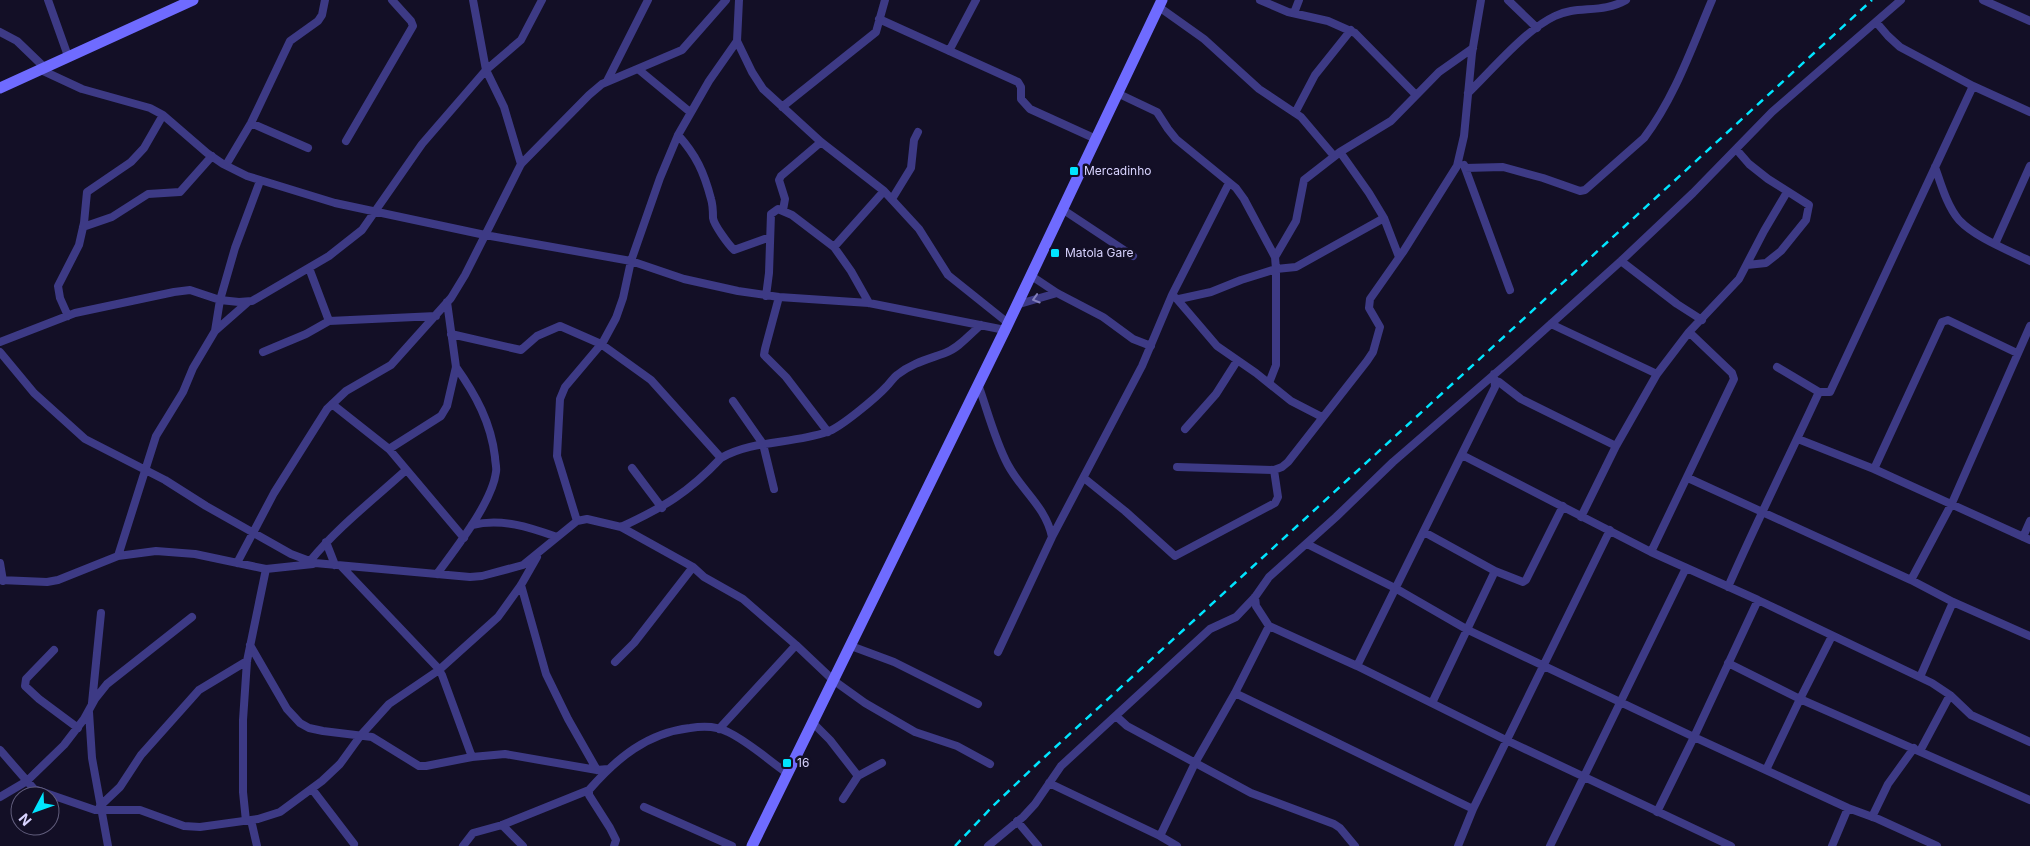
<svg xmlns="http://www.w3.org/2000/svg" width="2030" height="846" viewBox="0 0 2030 846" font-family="Inter,sans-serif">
	<rect width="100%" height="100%" fill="#130f26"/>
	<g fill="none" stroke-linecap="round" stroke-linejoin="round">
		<!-- street -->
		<path stroke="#3d3a85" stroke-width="8" d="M48,0L68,56
			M473,0L486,70L504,107L521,164
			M739,0L737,41L752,72L763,89L821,142L884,191L919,229L948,275L1008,323
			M1260,0L1288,12L1328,21L1355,33L1416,95
			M1508,0L1537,28
			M1983,0L2030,21
			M1159,7L1204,39L1259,89L1301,117L1334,156
			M1294,13L1299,0
			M879,19L1018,82L1021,87V99L1030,109L1096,139
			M1876,22L1888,36L1900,47L1973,86L2030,112
			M0,32L17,41L44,67
			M949,51L976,0
			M39,69L82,89L150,108L163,115L207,153L223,164L247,176L335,203L485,235L631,261L684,279L738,291L779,297L869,303L1005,330
			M638,69L690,112
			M607,81L648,0
			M1117,93L1157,112L1168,129L1176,139L1236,188L1244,199L1275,257L1276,269V365L1269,383
			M1468,93C1492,70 1525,30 1555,16C1577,5 1602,14 1626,0
			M782,107L876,32L885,0
			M1295,113L1315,75L1351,30
			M251,123L308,148
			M678,135C696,155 704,172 711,199C713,205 713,211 713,218C714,225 728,244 734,250L770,237
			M346,141L413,26L411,21L392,0
			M1736,149L1749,164L1768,179L1809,205L1806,220L1781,251L1766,263L1747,265
			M1340,152L1369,193L1384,218L1399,257
			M226,165L251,123L290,41L318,21L322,15L325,0
			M1464,165L1510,290
			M1935,167C1941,184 1947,206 1959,220C1976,238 2008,250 2030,261
			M1465,168L1503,167L1543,178L1580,191L1585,190L1644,138C1675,97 1692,47 1712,0
			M892,199L911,168L914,140L918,132
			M1062,209L1133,256
			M783,210L785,199L779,180L781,176L821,142
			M83,227L112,217L148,194L180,192L212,156
			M1995,244L2030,166
			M834,247L884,191
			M1275,257L1296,221L1304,180L1340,152L1391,121L1439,72L1473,48
			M1621,261L1677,304L1702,320
			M309,268L329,321
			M1030,275L1057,293L1103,317L1133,339L1151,346
			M766,296L769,273L771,214L778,209L792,215L834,247L851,271L869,303
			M779,297L765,349L764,355L786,377L828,432
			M1176,298L1217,346L1256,373L1291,401L1322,417
			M1179,299L1211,292L1241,280L1276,269L1296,267L1384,218
			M1016,305L1057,293
			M68,316L60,298L58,286L79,245L84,223L87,192L131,162L144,148L163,115
			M1551,324L1657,374
			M215,331L248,302
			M451,334L521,350L537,336L560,326L601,344L651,380L721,458C752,440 792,444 827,432C840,428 877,397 887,386C891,382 893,378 897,375C912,363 929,359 945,353C959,348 970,334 981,325
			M0,342L75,313L174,292L190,290L220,300L239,302L252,301L329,256L362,230L422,144L486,70L521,40L542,0
			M0,352L34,393L85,439L165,480L206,506L291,554L315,563L470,577L482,576L523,565L577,521L587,519L621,527L693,567L704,577L743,599L796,645L833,680L865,703L915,732L957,746L990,764
			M263,352L306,334L329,321L436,316
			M1777,367L1819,392H1830L1973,86
			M1499,382L1521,399L1616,446
			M978,384C987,409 995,441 1008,465C1022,491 1046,507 1052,537L998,652
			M733,401L763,444L774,489
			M332,404L389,449L464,538
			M1185,429L1216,394L1237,361
			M1798,439L1874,469L2030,540
			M389,449L441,416L447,406L456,367L447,302
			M1462,455L1651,552L1758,600L1932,683L1950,695L1971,715L2030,742
			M1177,467L1274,470L1282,467L1288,462L1367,361L1373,352L1380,327L1369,308L1370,299L1403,252L1457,166L1464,136L1472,53L1481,0
			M632,468L662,508
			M1874,469L1942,322L1948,320L2017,353
			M1084,478L1125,511L1175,556L1275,503L1278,497L1274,470
			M1688,478L1911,580L1953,602L2030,636
			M1581,517L1616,446L1657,374L1689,332L1739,279L1764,231L1787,192
			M577,521L557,456L560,399L565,387L603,342L616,318L623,298L631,261L660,178L678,135L709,81L737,41
			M472,525C502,518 529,527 557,537
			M621,527C664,507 688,493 721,458
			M1424,532L1495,571L1523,582L1526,580L1563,506
			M1052,537L1142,366L1172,295L1229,183
			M2023,537L2030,521
			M326,542L335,565
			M1307,544L1395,588L1468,630L1694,737L1848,808L1878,819L1937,846
			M1651,552L1734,379L1732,373L1689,332
			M118,556L156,436L183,392L193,368L215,331L220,300L235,248L260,181
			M310,561C338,527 373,500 406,470
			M0,563L3,581
			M237,563L274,493L327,409L346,391L391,365L451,298L465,275L521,164L589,95L602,84L682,50L726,0
			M341,566L437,667L442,675L472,757
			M437,574C455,549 492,503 496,472C497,468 495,462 495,457C491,423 476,395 456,367
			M0,580L47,582L58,580L118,556L156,551L195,554L266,569L313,564
			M1911,580L1952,503L2030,326
			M521,585L546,674L568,719L597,770
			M1728,587C1757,521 1789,457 1819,392
			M1255,597L1256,606L1269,626L1357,666L1508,741L1731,846
			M250,645L287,709L300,723L309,728L323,731L372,737L419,766H426L472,757L505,754L597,770L608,769
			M851,646L894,662L978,704
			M54,650L26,679L25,686L39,699L78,728
			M615,662L634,643L693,567
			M1728,663L1800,699L2030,800
			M1357,666L1495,387L1494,374
			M1920,677L1953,602
			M1235,693L1473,809
			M92,703L101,613
			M1432,703L1495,571
			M89,712L92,758L108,846
			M1116,716L1127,726L1251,793L1334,824L1340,828L1355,846
			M812,722L830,740L858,776L843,799
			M719,729L796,645
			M0,750L34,789L95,810H140L184,826L200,827L258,819L280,812L322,781L340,764L361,735L389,704L439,670L498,617L521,585L537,557
			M1920,751L1950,695
			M1766,770L1800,699L1832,636
			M858,776L882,763
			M1049,783L1160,836L1177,846
			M312,789L354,844
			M0,797L27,781L64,745L84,719L95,699L107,684L192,617
			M100,806L120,787L141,755L199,690L247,661
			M644,807L732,846
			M1657,812L1694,737L1758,600
			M1872,817L1888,784L1914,748
			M251,820L257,846
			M246,821L243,792V720L247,661L266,569
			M1017,821L1038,846
			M502,825L523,846
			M1160,836L1195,763L1235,693L1269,626
			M463,846L473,833L502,825L589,790
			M614,846L616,840L610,828L589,795V790C617,758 647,733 690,728C702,726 717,726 728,732C749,742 768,760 787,773
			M988,846L1023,817L1035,804L1061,766L1210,629L1236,617L1255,597L1269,577L1336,517L1393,462L1512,359L1621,261L1693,193L1772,112L1901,0
			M1458,846L1473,809L1610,530
			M1550,846L1686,568
			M1832,846L1848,808"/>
		<!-- secondary -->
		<path stroke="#6f6bff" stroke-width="11" d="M0,88L193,0
			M752,846L1005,330L1162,0"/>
		<!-- rail -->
		<path stroke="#00e5ff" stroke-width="2.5" stroke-dasharray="8 6" stroke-linecap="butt" d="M955,846L992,807L1038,763L1872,0"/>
	</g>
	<!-- one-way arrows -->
	<defs><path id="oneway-chevron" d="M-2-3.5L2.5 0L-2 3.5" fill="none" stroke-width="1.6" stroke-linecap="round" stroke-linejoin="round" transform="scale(1.25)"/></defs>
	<use stroke="#837fbc" href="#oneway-chevron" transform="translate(1036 299) rotate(163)"/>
	<!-- markers -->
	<g fill="#00e5ff" stroke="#130f26" stroke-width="2">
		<rect x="1069" y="166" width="10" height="10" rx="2.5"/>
		<rect x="1050" y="248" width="10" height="10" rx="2.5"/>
		<rect x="782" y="758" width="10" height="10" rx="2.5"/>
	</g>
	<g text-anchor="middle" stroke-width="5" stroke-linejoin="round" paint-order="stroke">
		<!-- poi labels -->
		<g font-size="12" fill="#d9d4ff" stroke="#130f26" text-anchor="start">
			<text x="1084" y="175">Mercadinho</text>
			<text x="1065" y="257">Matola Gare</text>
			<text x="797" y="767">16</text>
		</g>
	</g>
	<!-- north arrow -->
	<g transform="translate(35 811) rotate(229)"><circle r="24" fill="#130f26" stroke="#625e7d"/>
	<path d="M0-4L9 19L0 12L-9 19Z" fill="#00e5ff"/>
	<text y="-8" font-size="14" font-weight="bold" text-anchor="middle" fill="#d9d4ff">N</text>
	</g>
</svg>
